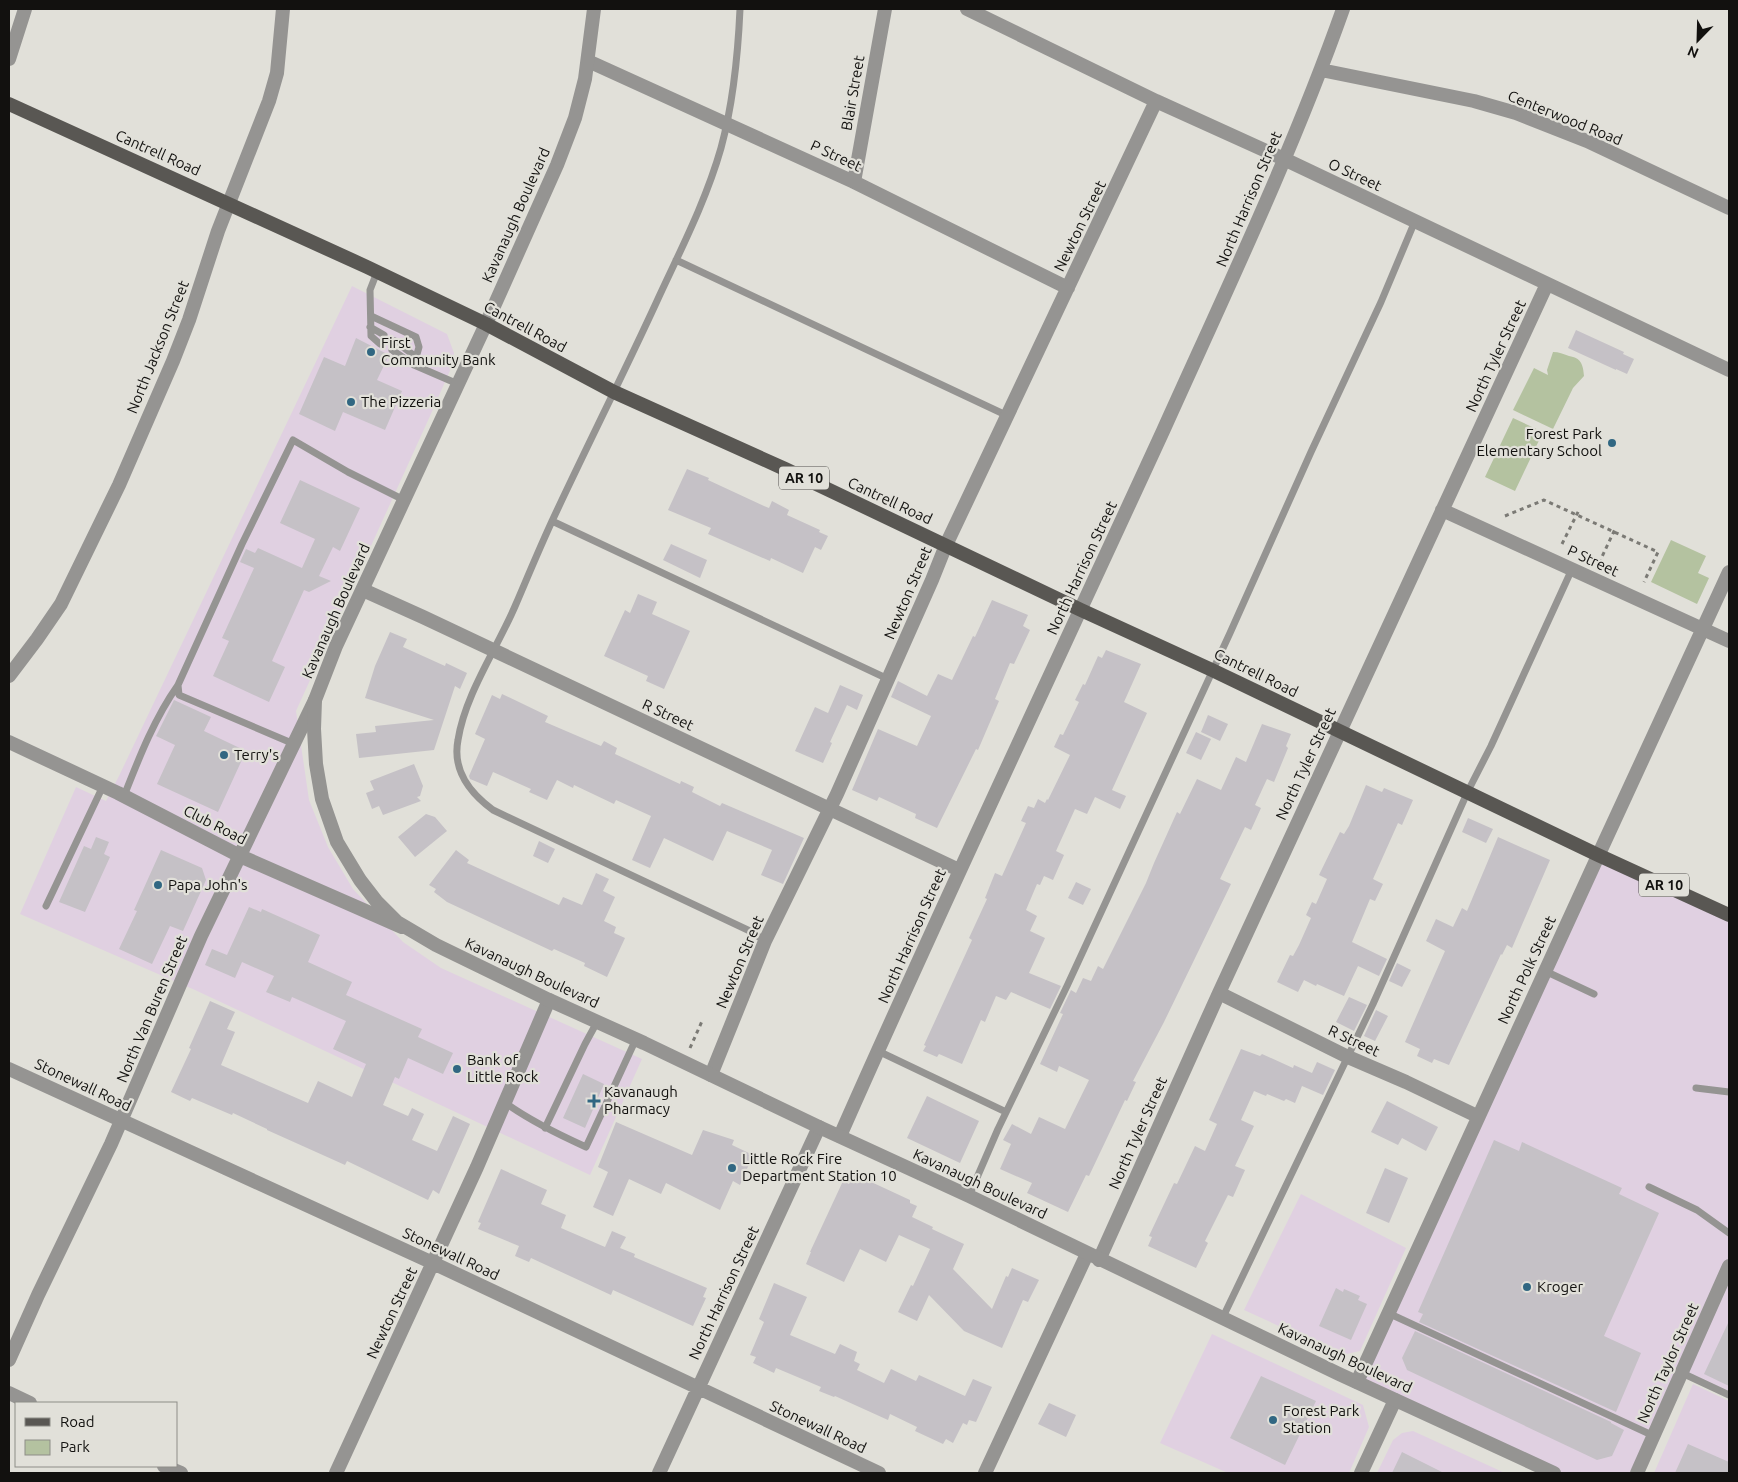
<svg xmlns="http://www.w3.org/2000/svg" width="1738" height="1482" viewBox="0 0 1738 1482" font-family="Ubuntu,sans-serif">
	<rect width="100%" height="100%" fill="#e1e0d9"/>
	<!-- commercial -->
	<path fill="#e0d0e1" d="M352,286L447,334L454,353L452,366L430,416L296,711L309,800L328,847L353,889L403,942L441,968L642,1059L590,1175L195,990L20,914L76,787L106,801L119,776Z
		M1598,855L1729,915V1395L1682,1373L1637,1473H1554L1357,1382Z
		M1301,1194L1406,1248L1360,1351L1342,1355L1244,1310Z
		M1212,1334L1363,1405L1369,1427L1349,1473H1228L1160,1443Z
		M1693,1384L1729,1401V1473H1654Z
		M1413,1431L1505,1473H1377L1393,1440L1402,1433Z"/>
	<!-- green -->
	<path fill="#b4c2a0" d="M1553,352C1559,352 1563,354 1569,356C1581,358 1583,364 1584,376L1573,388L1553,429L1513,410L1534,368L1548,375L1547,370Z
		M1513,418L1543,432L1515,491L1485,477Z
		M1671,540L1706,556L1698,573L1709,578L1697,604L1651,582Z"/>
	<!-- building -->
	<path fill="#c5c1c6" d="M1576,330L1624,352L1623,354L1634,359L1627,374L1616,369V370L1568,348Z
		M356,338L389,355L377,380L402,391L385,430L343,412L335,431L299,414L324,357L345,366Z
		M687,469L709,478L708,480L764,506L769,508L772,501L789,510L787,515L820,530L819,532L828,536L821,550L815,547L803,573L771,558L770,561L708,534L711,528L668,510Z
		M300,480L360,508L340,551L333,547L319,576L331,581L309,592L304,590L272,661L285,667L269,702L213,676L229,641L222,638L254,568L240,562L246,549L255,553L258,548L302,568L315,539L280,523Z
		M671,544L707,560L700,578L663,560Z
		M638,594L657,602L652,614L690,631L664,689L646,681L648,676L604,656L625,610L630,613Z
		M992,600L1028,615L1023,626L1030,630L1014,664L1010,663L995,699L999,701L978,750L976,749L937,828L915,818L916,814L879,797L877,801L852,790L878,729L917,746L931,716L891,697L898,681L927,696L938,674L952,680L973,636L975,637Z
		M390,632L407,639L403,647L445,666L446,663L467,673L460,689L455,686L434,750L359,758L356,734L376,732L375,726L434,720L365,698L375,666Z
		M1106,650L1141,664L1124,702L1147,713L1112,790L1126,796L1120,809L1095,797L1087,814L1075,809L1056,851L1064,855L1053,880L1044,876L1040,885L1037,884L1026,910L1037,916L1030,931L1045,938L1029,973L1061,986L1050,1009L1011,992L1006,1000L996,996L985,1022L981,1020L962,1064L939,1054L937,1057L923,1051L926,1046L924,1045L972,940L969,938L987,899L985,898L995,873L1002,876L1026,823L1021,821L1028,806L1034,808L1038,799L1045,803L1047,799L1048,800L1070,755L1054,747L1060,734L1063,735L1079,702L1075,700L1083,684L1085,685L1098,656L1102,658Z
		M840,685L863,695L857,710L847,705L830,742L832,743L823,763L795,751L815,707L828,713Z
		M502,694L548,716L545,722L601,746L604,741L617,748L615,754L680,784L681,781L694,787L692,792L720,806L722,803L804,838L783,884L761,875L772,850L727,831L713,861L664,838L650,868L632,860L651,816L616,800L614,804L574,785L573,788L557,780L547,800L529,792L531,789L493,772L487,786L470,779L469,776L485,739L475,734L492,695L500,699Z
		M174,700L211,717L204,731L246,751L218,812L157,784L175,745L156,736Z
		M1208,715L1228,724L1220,741L1201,732Z
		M1262,724L1291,734L1286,746L1288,748L1274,782L1267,779L1255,805L1261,808L1251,830L1245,827L1220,879L1231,884L1164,1022L1133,1081L1136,1082L1127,1101L1125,1100L1089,1176L1086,1175L1068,1212L1027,1193L1032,1183L1000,1169L1011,1144L1003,1140L1012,1124L1031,1134L1039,1117L1065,1129L1089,1080L1059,1066L1057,1072L1040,1064L1063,1014L1060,1013L1071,990L1076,993L1083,978L1091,981L1098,966L1103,969L1146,883L1154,863L1177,812L1180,814L1197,779L1221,790L1236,757L1246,762Z
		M1196,732L1211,739L1201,760L1186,753Z
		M414,764L423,786L420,796L417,797L421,801L383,815L379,806L372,809L366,793L374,790L370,781Z
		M1366,785L1382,792L1384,788L1413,800L1402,825L1398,823L1373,879L1383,884L1375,901L1370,899L1352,942L1387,959L1379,976L1358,966L1344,996L1317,984L1316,986L1304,980L1298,992L1277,982L1290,955L1293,956L1299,945L1311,918L1306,915L1312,902L1316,904L1327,879L1319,875L1340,832L1344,834L1349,826Z
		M426,814L435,817L447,831L415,857L398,837Z
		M1468,818L1493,829L1486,843L1462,832Z
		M96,837L109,842L104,854L110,857L85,912L59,902L84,846L91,849Z
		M1498,837L1550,860L1512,948L1507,945L1502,955L1501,954L1449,1065L1434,1059L1432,1063L1417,1056L1420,1049L1405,1042L1445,951L1426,941L1436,919L1453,927L1462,908L1467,911Z
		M539,841L555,849L548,863L533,856Z
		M161,850L202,868L206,880L183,931L170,926L152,964L119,949L137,911L134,910Z
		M456,850L469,860L467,863L559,905L563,897L582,905L596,873L609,879L603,891L615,897L604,921L616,927L614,933L625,938L607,977L584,966L585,963L554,949L552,951L447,902L434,892L436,889L429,885Z
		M1076,882L1091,889L1083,905L1068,898Z
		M249,907L261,912L262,909L320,935L308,962L352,982L346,995L422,1029L418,1037L453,1053L443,1074L408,1058L399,1079L395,1077L383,1105L408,1116L412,1108L424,1114L412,1140L437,1151L453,1116L470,1124L439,1194L433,1190L428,1200L347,1161L345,1165L267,1130V1129L233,1113L232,1115L192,1098L190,1101L171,1092L191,1049L189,1048L210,1001L235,1012L227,1029L235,1032L221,1065L308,1103L318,1081L352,1097L366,1064L333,1049L346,1021L292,997L290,1002L266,992L274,976L242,962L235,978L205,965L212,949L227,955Z
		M1397,963L1411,970L1402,987L1389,981Z
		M1349,997L1367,1005L1354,1031L1336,1022Z
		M1376,1010L1388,1016L1375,1041L1364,1036Z
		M1241,1049L1260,1056L1262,1054L1293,1068L1294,1065L1312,1073L1317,1062L1335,1070L1323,1095L1302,1086L1295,1103L1286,1099L1284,1101L1267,1094L1266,1096L1254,1091L1241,1120L1254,1126L1235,1166L1245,1170L1233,1197L1228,1195L1205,1241L1208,1243L1196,1268L1148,1246L1152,1237L1149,1236L1174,1183L1177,1184L1195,1146L1205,1151L1217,1124L1209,1120Z
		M583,1074L604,1084L585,1128L563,1118Z
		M927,1096L979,1121L960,1163L907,1138Z
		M1387,1101L1438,1127L1426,1151L1402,1138L1398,1145L1371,1132Z
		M616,1122L692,1155L703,1130L734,1140L732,1145L753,1155L740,1185L733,1181L720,1210L666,1183L661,1194L629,1179L613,1216L593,1207L608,1172L598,1167Z
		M1494,1140L1519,1151L1522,1142L1622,1188L1619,1194L1659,1213L1604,1336L1641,1353L1616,1412L1419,1322L1423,1314L1418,1312Z
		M1385,1168L1408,1178L1389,1223L1366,1213Z
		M501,1169L547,1190L541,1204L566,1215L561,1228L605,1247L612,1231L626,1237L620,1248L635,1254L634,1257L707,1288L703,1297L706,1298L693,1326L613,1290L611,1295L531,1258L529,1262L515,1256L519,1246L478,1229L481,1223L478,1222Z
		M854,1174L910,1200V1203L917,1206L912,1217L933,1227L932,1229L964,1244L953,1269L992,1309L1006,1276L1008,1277L1012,1268L1039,1280L1028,1302L1023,1300L1002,1348L964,1331L929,1295L917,1321L898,1312L911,1285L913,1286L930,1249L899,1235L886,1262L860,1249L844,1282L806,1264L811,1252H810L843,1181L849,1184Z
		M774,1283L807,1297L790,1335L835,1354L840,1344L857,1352L854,1361L860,1364L857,1370L884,1383L891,1369L916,1381L919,1375L965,1396L973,1379L992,1387L976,1422L969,1420L967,1425L963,1423L953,1443L946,1439L943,1444L915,1431L917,1427L890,1414L888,1420L835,1396L834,1397L819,1391L821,1387L776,1368L774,1373L753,1363L756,1357L750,1355L764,1322L759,1319Z
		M1336,1288L1343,1292L1344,1289L1360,1296L1358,1300L1367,1304L1351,1340L1319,1326Z
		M1729,1321V1386L1704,1374Z
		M1415,1331L1611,1422V1423L1624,1430L1612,1456L1597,1460L1407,1370L1402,1358Z
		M1261,1376L1316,1401L1285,1465L1230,1438Z
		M1049,1403L1076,1415L1066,1437L1038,1424Z
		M1688,1444L1729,1462V1473H1675Z
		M1402,1452L1444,1473H1392Z"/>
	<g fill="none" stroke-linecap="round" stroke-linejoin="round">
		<!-- path -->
		<path stroke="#7b7a75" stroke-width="3" stroke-dasharray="4 4" stroke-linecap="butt" d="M1505,516L1544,500L1658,552L1644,582
			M1562,544L1579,510
			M1599,563L1616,527
			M690,1048L703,1019"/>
		<!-- service -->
		<path stroke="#959492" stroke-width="7" d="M740,9C738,54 733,104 721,148C706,201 680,251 657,301C623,375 587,446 553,519C540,547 528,576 516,604C498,647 465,694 458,740C452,771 470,793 493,810L752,932L765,941
			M676,260L1008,416
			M377,272L370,290L371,336L380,344
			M371,316L416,337L419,347L414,365
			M370,327L384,335
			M395,341L416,357
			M392,350L414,365L458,384
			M552,521L888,679
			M294,744L179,695L178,685L242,544L293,440L348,472L404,500
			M124,796C139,758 154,719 178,685
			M46,906L103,786
			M1545,971L1594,994
			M878,1051L1006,1112
			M1696,1088L1729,1092
			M504,1102C530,1121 557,1134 586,1147L636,1039
			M545,1128L585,1044L597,1022
			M1649,1187L1697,1210L1729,1233
			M969,1196L998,1129L1067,986L1230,633L1311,452L1381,302L1415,221
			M1388,1313L1654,1436
			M1223,1317L1373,1004L1468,791L1491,746L1572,569
			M1682,1373L1729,1395"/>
		<!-- minor -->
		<path stroke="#959492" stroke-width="14" d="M967,9L1156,101L1284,159L1729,370
			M9,59L25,9
			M588,61L854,182L1068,288
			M1321,70L1474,101L1516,113L1587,141L1729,208
			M854,182L885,9
			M1442,510L1729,641
			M363,590L423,617L959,870
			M9,676L37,639L61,604L119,485L173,361L189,320L218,231L269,101L277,73L283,9
			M9,742L118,793L240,856L402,927
			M1219,993L1348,1057L1406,1082L1477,1116
			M9,1069L433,1263L879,1473
			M711,1075L765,941L837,794L932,580L946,545L1156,101
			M840,1136C944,900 1055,666 1163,431C1226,291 1292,153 1343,9
			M1099,1260L1219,993L1547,284
			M9,1360L38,1295L111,1144L201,936L315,700
			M1357,1382C1479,1111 1605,842 1729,572
			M9,1393L30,1403
			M164,1466L181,1473
			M336,1473L477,1167L549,1000
			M659,1473L819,1127
			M985,1473L1087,1254
			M1361,1473L1395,1400
			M1637,1473L1729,1266"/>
		<!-- tertiary -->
		<path stroke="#959492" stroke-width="14" d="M594,9L585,79L575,118L557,165L486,324L336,646L315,700L314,729L316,764L322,799L337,842L360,880L377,902L397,922L436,945L549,1000L644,1043L819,1127L969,1196L1339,1374L1554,1473"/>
		<!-- primary -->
		<path stroke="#595753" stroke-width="14" d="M9,104L367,267L486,324L614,392L785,469L1081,610L1212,670L1598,855L1729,915"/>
	</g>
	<!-- markers -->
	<g fill="#316782" stroke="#e1e0d9" stroke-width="2">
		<circle cx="371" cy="352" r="5"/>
		<circle cx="351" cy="402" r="5"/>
		<circle cx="1612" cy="443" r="5"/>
		<circle cx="224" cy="755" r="5"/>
		<circle cx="158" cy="885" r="5"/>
		<circle cx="457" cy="1069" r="5"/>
		<path d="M591.5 1093.5h5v5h5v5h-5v5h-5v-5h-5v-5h5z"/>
		<circle cx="732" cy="1168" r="5"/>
		<circle cx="1527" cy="1287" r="5"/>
		<circle cx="1273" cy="1420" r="5"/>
	</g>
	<g text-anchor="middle" stroke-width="4.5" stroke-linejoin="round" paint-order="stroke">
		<!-- shield labels -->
		<g fill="#e1e0d9" stroke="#504f4c" stroke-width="1">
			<rect x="779" y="466.5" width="50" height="23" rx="4"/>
			<rect x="1639" y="873.5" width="50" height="23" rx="4"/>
		</g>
		<g font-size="14" font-weight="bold" fill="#12110f">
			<text x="804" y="483">AR 10</text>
			<text x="1664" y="890">AR 10</text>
		</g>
		<!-- street labels -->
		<g font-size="15" fill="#12110f" stroke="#e1e0d9">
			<text transform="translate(853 93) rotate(-80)" y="5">Blair Street</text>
			<text transform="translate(1565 118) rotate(22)" y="5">Centerwood Road</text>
			<text transform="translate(158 153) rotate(24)" y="5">Cantrell Road</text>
			<text transform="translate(836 156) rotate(25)" y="5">P Street</text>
			<text transform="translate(1355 175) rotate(25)" y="5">O Street</text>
			<text transform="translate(1249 199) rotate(-67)" y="5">North Harrison Street</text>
			<text transform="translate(516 215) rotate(-66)" y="5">Kavanaugh Boulevard</text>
			<text transform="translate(1080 226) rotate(-64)" y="5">Newton Street</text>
			<text transform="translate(525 327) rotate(28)" y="5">Cantrell Road</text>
			<text transform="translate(158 347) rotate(-68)" y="5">North Jackson Street</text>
			<text transform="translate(1496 356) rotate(-65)" y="5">North Tyler Street</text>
			<text transform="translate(890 501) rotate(25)" y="5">Cantrell Road</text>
			<text transform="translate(1593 561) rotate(25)" y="5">P Street</text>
			<text transform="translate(1082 568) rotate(-65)" y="5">North Harrison Street</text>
			<text transform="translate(908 593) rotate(-67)" y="5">Newton Street</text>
			<text transform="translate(336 611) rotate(-66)" y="5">Kavanaugh Boulevard</text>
			<text transform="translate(1256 673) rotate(26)" y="5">Cantrell Road</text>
			<text transform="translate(668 715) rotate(25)" y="5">R Street</text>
			<text transform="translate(1306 764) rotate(-65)" y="5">North Tyler Street</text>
			<text transform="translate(215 825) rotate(27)" y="5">Club Road</text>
			<text transform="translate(912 936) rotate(-66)" y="5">North Harrison Street</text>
			<text transform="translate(740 962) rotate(-67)" y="5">Newton Street</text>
			<text transform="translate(1527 970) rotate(-65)" y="5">North Polk Street</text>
			<text transform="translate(532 973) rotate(25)" y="5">Kavanaugh Boulevard</text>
			<text transform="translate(152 1009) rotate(-67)" y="5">North Van Buren Street</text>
			<text transform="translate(1354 1041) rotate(25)" y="5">R Street</text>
			<text transform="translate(83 1085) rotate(25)" y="5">Stonewall Road</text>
			<text transform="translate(1138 1133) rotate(-66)" y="5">North Tyler Street</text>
			<text transform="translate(980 1184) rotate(25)" y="5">Kavanaugh Boulevard</text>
			<text transform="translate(451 1254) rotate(25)" y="5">Stonewall Road</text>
			<text transform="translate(724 1293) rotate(-65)" y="5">North Harrison Street</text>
			<text transform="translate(392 1313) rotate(-65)" y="5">Newton Street</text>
			<text transform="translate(1345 1358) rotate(25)" y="5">Kavanaugh Boulevard</text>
			<text transform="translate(1668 1363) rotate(-66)" y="5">North Taylor Street</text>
			<text transform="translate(818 1427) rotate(25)" y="5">Stonewall Road</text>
		</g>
		<!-- poi labels -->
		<g font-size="15" fill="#12110f" stroke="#e1e0d9" text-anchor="start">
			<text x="381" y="348">First<tspan x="381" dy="17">Community Bank</tspan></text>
			<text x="361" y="407">The Pizzeria</text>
			<text x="1602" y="439" text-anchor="end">Forest Park<tspan x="1602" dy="17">Elementary School</tspan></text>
			<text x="234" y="760">Terry's</text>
			<text x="168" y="890">Papa John's</text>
			<text x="467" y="1065">Bank of<tspan x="467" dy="17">Little Rock</tspan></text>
			<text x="604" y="1097">Kavanaugh<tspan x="604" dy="17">Pharmacy</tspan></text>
			<text x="742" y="1164">Little Rock Fire<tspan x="742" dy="17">Department Station 10</tspan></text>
			<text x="1537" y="1292">Kroger</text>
			<text x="1283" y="1416">Forest Park<tspan x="1283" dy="17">Station</tspan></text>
		</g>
	</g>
	<!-- border -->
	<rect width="1738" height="1482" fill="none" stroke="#12110f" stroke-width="20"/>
	<!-- legend -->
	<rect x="15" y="1402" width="162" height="65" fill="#e1e0d9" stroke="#8e8d88"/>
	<rect x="25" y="1418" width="25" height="8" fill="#595753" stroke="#8e8d88"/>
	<text x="60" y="1427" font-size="15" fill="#12110f">Road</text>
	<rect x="25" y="1440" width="25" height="15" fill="#b4c2a0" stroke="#8e8d88"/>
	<text x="60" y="1452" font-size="15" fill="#12110f">Park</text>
	<!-- north arrow -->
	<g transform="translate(1698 40) rotate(203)" stroke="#e1e0d9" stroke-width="4" paint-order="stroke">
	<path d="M0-4L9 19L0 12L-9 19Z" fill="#12110f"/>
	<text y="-8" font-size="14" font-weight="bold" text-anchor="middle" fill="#12110f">N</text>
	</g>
</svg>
